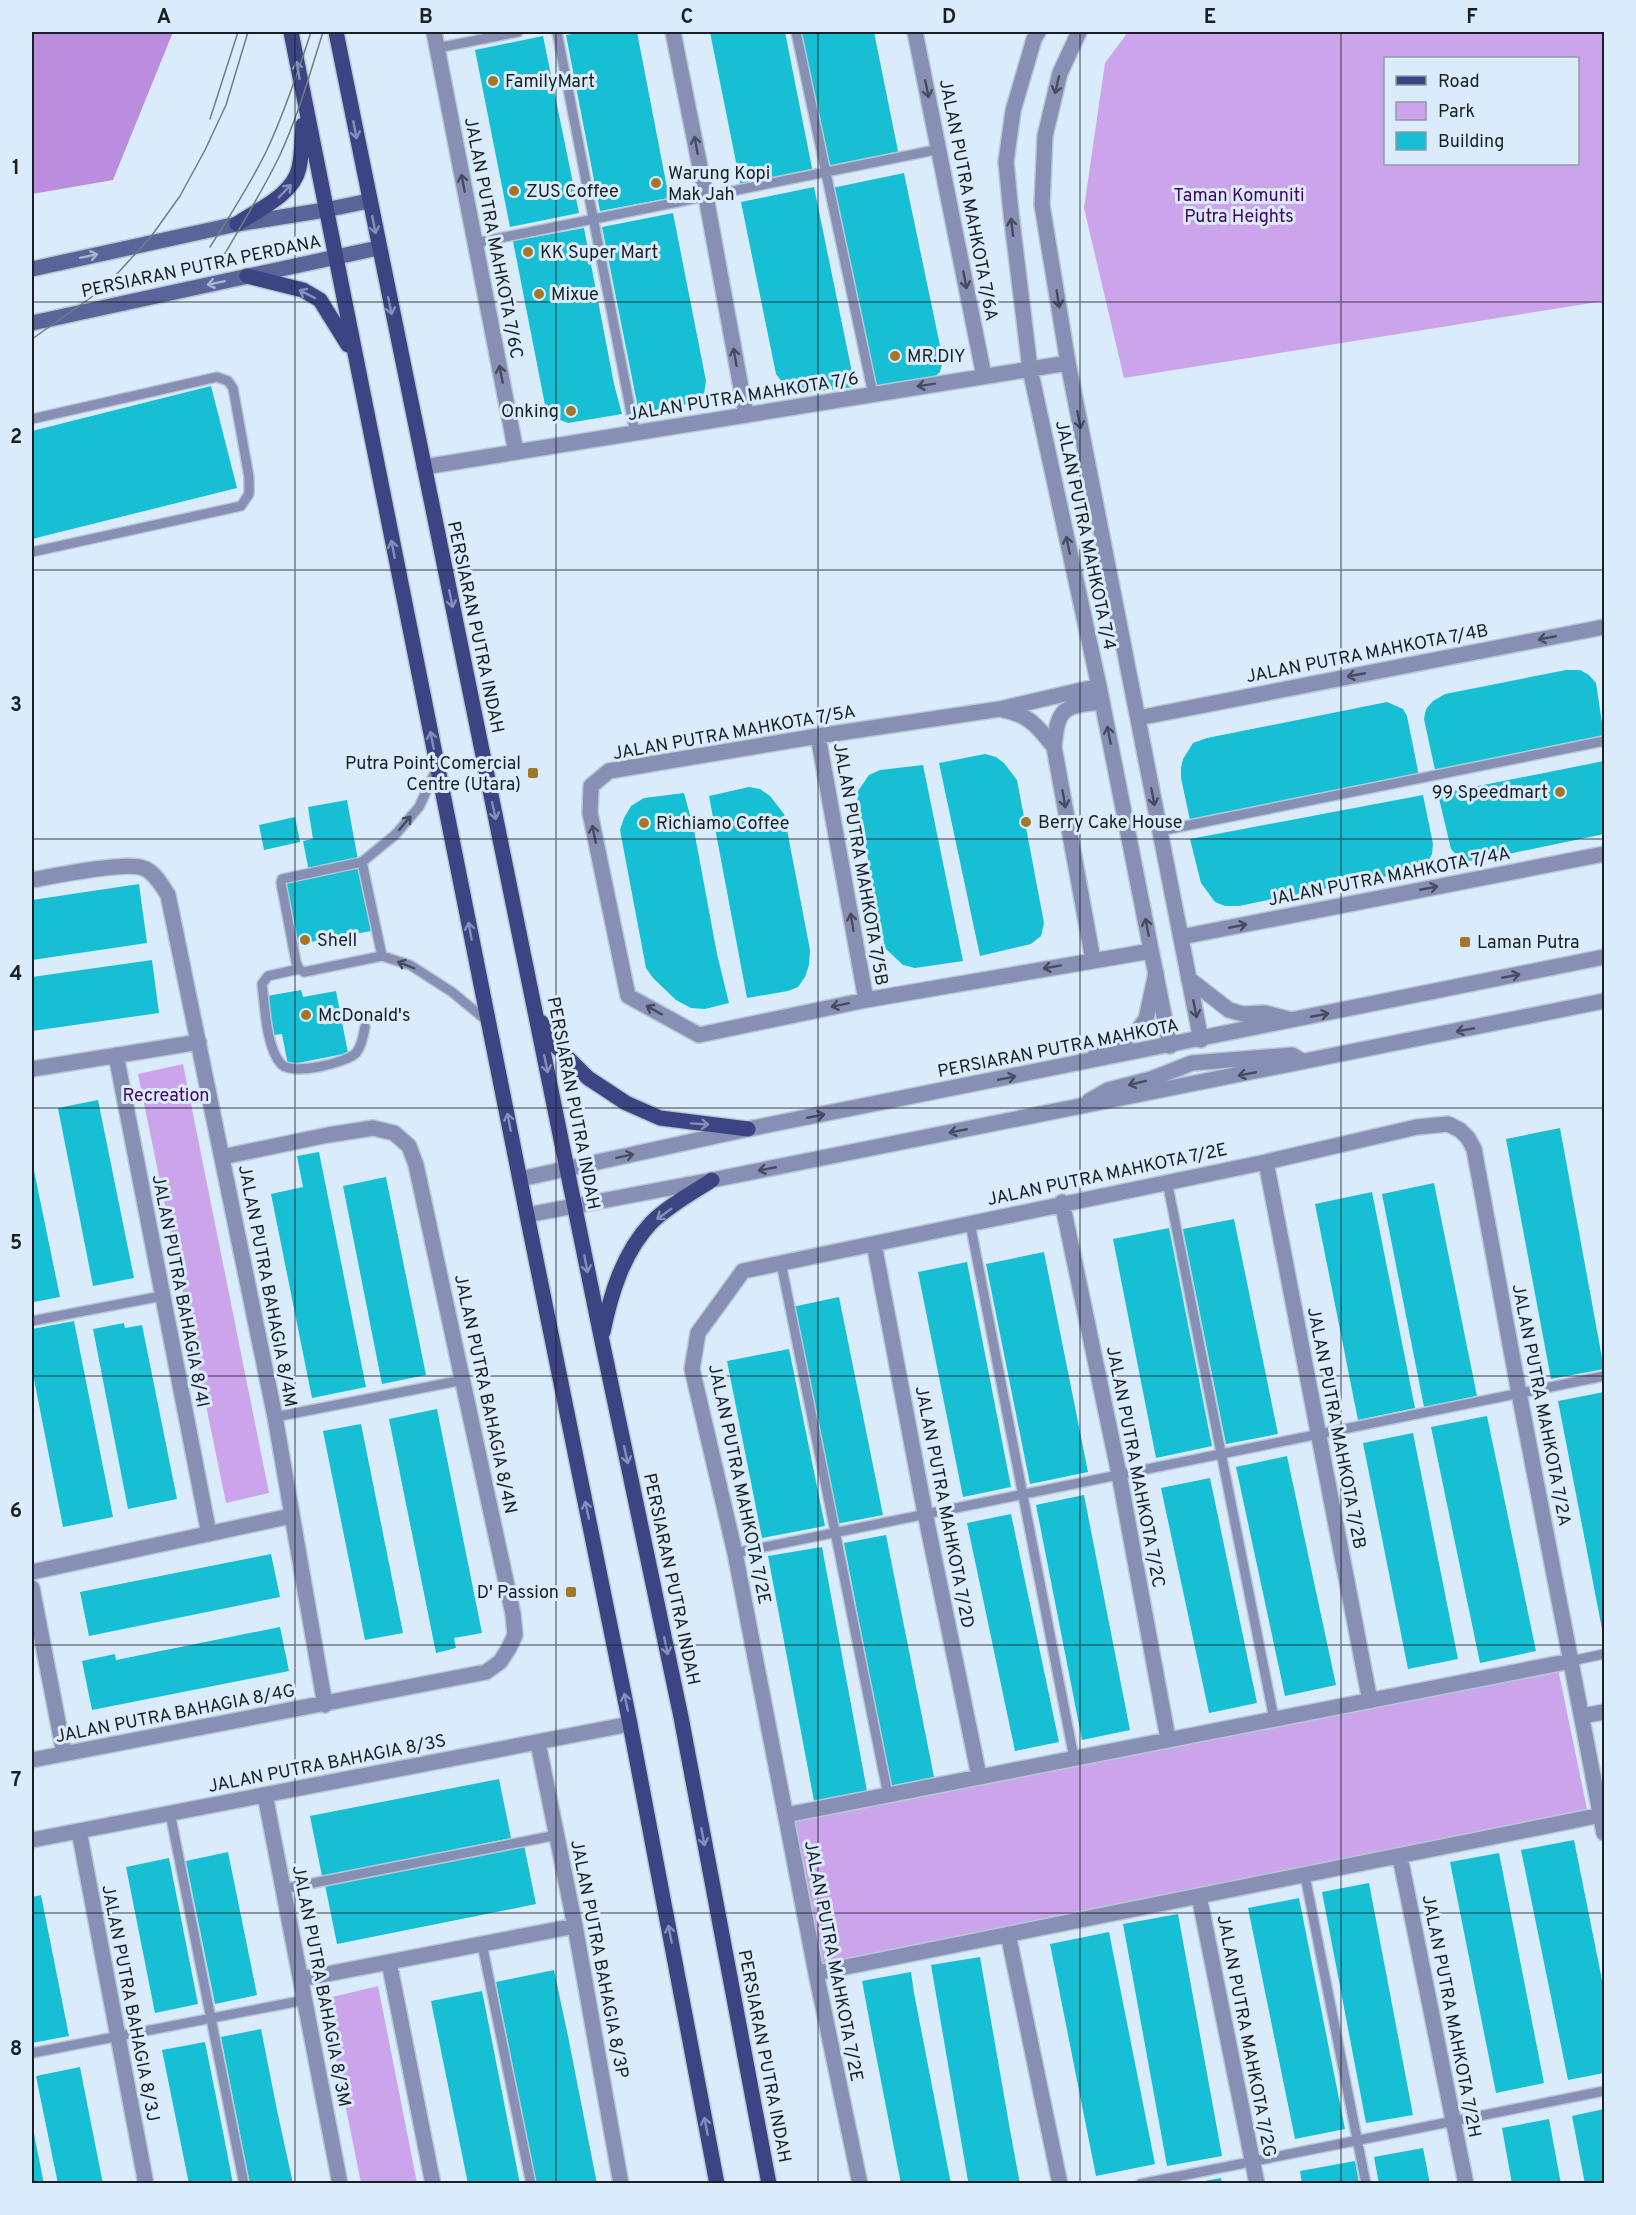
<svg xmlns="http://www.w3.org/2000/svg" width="1636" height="2215" viewBox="0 0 1636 2215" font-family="Overpass,sans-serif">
	<rect width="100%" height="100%" fill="#daecfb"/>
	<!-- green -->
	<path fill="#cba4ec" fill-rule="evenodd" d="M1128,32H1604V301L1124,378L1084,208L1105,63ZM1386,58H1578V164H1386Z
		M183,1064L269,1493L226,1503L138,1074Z
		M1558,1669L1587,1809L823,1967L795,1820Z
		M378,1986L417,2183H361L324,1999Z"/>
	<!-- forest -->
	<path fill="#ba8dde" d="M32,32H173L113,180L32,194Z"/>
	<!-- building -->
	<path fill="#16bfd4" d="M586,32H637L669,198L600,211L566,35Z
		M710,32H785L813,173L741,187Z
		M800,32H874L899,156L828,170Z
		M543,36L579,213L510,227L475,50Z
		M904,173L943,360L940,372L931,380L874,392L832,188Z
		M814,187L855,387L803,393L782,382L776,374L741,202Z
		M673,213L706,381L704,394L693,403L639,413L602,227Z
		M584,228L614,384L622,414L568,423L555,418L546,410L513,241Z
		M211,386L237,488L32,539V431Z
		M1566,670H1580L1589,675L1596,683L1604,736L1435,770L1424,719L1426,709L1433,701L1445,694Z
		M1387,702L1403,709L1407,716L1419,776L1190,820L1181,778V768L1183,759L1193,743L1207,738Z
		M985,754L996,757L1004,763L1017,780L1044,923L1041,936L1031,944L980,956L939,763Z
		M1604,761V834L1479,860L1468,861L1458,857L1451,849L1438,794Z
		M923,765L963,961L915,968L903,965L885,948L857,802L858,791L869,775L880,770Z
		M749,787L760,789L770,796L784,814L810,950L809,965L805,977L798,987L788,991L747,998L709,796Z
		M684,793L694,830L717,954L729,1003L705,1009L691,1008L676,1000L653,978L646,968L620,830L624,818L631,806L644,798Z
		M1423,795L1433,844L1432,854L1427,864L1418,870L1239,906H1225L1215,902L1201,883L1190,839Z
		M347,800L371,931L294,945L283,882L310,877L303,841L313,839L308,807Z
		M295,817L300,842L264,850L259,825Z
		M139,884L147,943L32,960V900Z
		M152,960L159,1013L32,1031V977Z
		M301,990L303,997L336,991L348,1053L288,1065L282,1034L274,1035L267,996Z
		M98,1100L134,1278L93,1286L58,1108Z
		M1560,1128L1604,1369L1551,1379L1506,1139Z
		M319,1152L366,1387L312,1398L271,1194L303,1187L297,1156Z
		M32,1161L60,1297L34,1302L32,1294Z
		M386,1177L426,1375L382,1384L343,1186Z
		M1434,1183L1477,1396L1424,1407L1382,1194Z
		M1372,1192L1415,1408L1358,1420L1315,1204Z
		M1234,1219L1278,1434L1226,1444L1183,1229Z
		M1169,1228L1212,1446L1156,1458L1113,1239Z
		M1044,1252L1088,1472L1030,1484L986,1264Z
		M967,1262L1011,1487L963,1497L918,1272Z
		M839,1297L883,1515L836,1524L792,1307Z
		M74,1321L113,1517L63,1527L32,1369V1329Z
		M124,1323L125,1328L142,1325L177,1499L128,1509L93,1329Z
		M789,1349L825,1526L762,1538L727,1361Z
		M1604,1392V1634H1603L1558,1401Z
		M437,1409L482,1633L454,1638L456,1648L436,1653L389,1419Z
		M1487,1416L1536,1651L1480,1663L1431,1427Z
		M361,1424L403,1633L365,1640L323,1431Z
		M1413,1433L1458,1659L1408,1669L1363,1443Z
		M1287,1456L1336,1685L1285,1696L1236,1467Z
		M1210,1478L1257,1703L1209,1713L1161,1488Z
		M1084,1495L1130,1730L1082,1740L1036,1505Z
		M1011,1514L1059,1742L1015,1751L967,1523Z
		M886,1535L934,1777L891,1786L844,1543Z
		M822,1547L867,1791L814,1801L768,1556Z
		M271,1554L280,1597L89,1636L80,1592Z
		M280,1627L289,1671L92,1710L82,1661L115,1654L116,1660Z
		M499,1779L511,1838L322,1876L310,1816Z
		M1574,1840L1604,1990V2073L1568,2080L1521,1850Z
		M524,1845L536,1904L337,1944L325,1885Z
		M228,1852L257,1995L215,2004L186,1861Z
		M1499,1853L1544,2083L1496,2093L1450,1862Z
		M169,1858L198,2004L155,2013L126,1867Z
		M1369,1883L1413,2115L1366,2123L1322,1892Z
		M41,1895L69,2036L32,2043V1897Z
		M1299,1898L1345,2129L1295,2139L1248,1908Z
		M1178,1914L1222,2156L1167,2166L1123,1924Z
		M1109,1932L1155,2164L1096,2176L1050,1944Z
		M980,1957L1010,2130L1020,2184H968V2181L931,1965Z
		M554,1970L568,2036L597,2184H536L529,2147L496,1982Z
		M911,1972L914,1993L951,2184H901L874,2045L862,1981Z
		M482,1991L490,2031L520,2184H468L435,2021L431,2001Z
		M261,2029L277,2110L293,2184H250L221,2037Z
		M205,2042L225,2142L233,2184H189L162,2050Z
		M80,2067L88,2108L103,2184H58L40,2096L36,2076Z
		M1604,2109V2184H1585L1572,2116Z
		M1549,2119L1561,2184H1512L1502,2128Z
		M32,2129H33L44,2184H32Z
		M1423,2148L1430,2184H1379L1374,2157Z
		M1355,2161L1359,2184H1302L1300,2171Z
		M1221,2178L1222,2184H1199V2182Z"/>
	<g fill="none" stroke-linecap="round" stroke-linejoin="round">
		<!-- service casing -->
		<g stroke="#b7c7d4" stroke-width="12">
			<path id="service" d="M557,32L635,433
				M796,32L873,394
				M437,48L518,32
				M475,243L940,149
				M32,419L217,377L228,381L233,388L249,477V494L241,506L32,552
				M437,768L419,807L395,835L362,862L282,879L281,883L296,962L299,969L304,972L382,956L410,965L452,992L487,1021
				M1160,831L1604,741
				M362,862L382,956
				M299,969L268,976L262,984C265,1007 266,1047 281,1064C292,1076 346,1063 356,1053C362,1046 363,1036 365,1027
				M1167,1181L1274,1719
				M970,1223L1074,1758
				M781,1263L888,1795
				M32,1321L162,1296
				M275,1417L463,1380
				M735,1553L1604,1376
				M1571,1661L1604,1654
				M170,1813L244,2184
				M1305,1876L1366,2184
				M283,1889L557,1835
				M482,1944L531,2184
				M32,2053L305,2000
				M1140,2184L1604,2091"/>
		</g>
		<!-- minor casing -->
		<g stroke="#b7c7d4" stroke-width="18">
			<path id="minor" d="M434,32L516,452
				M673,32L706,197L746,415
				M915,32L984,376
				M1038,32L1034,39L1013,111L1006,162L1011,213L1030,369L1099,686L1170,1046
				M1079,32L1060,73L1045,136L1042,205L1068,363L1201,1040
				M424,467L1068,363
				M1099,686L1000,709L818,736L609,771L591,786L590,813L628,996L699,1035L866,1000L1151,951
				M1003,710C1030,715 1038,727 1054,747L1093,960
				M1138,718L1604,627
				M818,736L866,1000
				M1054,747C1058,708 1062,706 1102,702
				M32,880C54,876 125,861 143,868C154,871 162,886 168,895L275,1417L325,1705
				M1181,937L1604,854
				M116,1055L209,1534
				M32,1069L199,1042
				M1266,1162L1370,1701
				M1062,1202L1119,1474L1168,1739
				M874,1244L925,1513L979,1776
				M32,1572L291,1516
				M32,1588L64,1753
				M1582,1716L1604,1712
				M538,1743L575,1926L621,2184
				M32,1760L486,1672L500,1662L509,1648L515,1635L513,1614L416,1165L409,1146L394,1133L373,1128L328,1135L222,1157
				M265,1795L340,2184
				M786,1815L1571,1661
				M79,1831L146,2184
				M32,1840L630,1724
				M1400,1857L1466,2184
				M1199,1896L1257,2184
				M1008,1934L1060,2184
				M389,1962L433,2184
				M816,1973L1601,1815
				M301,1979L575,1926
				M860,2184L816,1973L735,1553L692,1369L698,1333L743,1271L1266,1162L1417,1127L1448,1124L1460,1130L1468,1138L1474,1149L1519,1393L1604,1833"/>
		</g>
		<!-- tertiary casing -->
		<g stroke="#b7c7d4" stroke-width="18">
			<path id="tertiary" d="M1189,979L1229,1010L1243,1014L1265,1013L1288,1019
				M1093,1058L1136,1033L1146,1019L1156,973
				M1089,1101L1108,1090L1151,1079L1192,1063L1292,1055L1302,1061
				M520,1179L748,1129L1604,957
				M527,1215L712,1180L1604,1001"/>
		</g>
		<!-- secondary casing -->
		<g stroke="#b7c7d4" stroke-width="18">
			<path id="secondary" d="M32,269L237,224L325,210L369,201
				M32,323L378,248"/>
		</g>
		<!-- primary casing -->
		<g stroke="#b7c7d4" stroke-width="18">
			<path id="primary" d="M291,32L527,1215L630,1724L717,2184
				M336,32L602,1341L681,1717L769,2184
				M237,224C259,209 293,195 299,168C302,154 302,139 303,125
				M247,276L303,290L320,300L348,345
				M541,1022L557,1047L588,1078L626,1103L660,1118L748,1129
				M603,1332C611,1293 623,1253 651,1223C668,1206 692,1193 712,1180"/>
		</g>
		<!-- service -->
		<use href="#service" stroke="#888fb5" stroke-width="9"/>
		<!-- minor -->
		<use href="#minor" stroke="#888fb5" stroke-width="15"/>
		<!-- tertiary -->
		<use href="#tertiary" stroke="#888fb5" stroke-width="15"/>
		<!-- secondary -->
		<use href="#secondary" stroke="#5b6499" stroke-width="15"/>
		<!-- primary -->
		<use href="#primary" stroke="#3c4484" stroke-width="15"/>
		<!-- tram -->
		<path stroke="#707c85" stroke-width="1.5" d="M210,119L238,32
			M210,247C230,216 249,186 266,152C284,114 298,72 311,32
			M223,257C242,224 262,192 279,157C298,117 310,73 323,32
			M32,339L103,289L150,238L180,196L205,150L226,105L248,32"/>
	</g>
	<!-- one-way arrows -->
	<defs><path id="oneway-shaft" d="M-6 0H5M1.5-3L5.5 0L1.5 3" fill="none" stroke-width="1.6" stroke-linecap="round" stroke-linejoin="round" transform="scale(1.5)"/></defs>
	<g stroke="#8390ba">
		<use href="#oneway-shaft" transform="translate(298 70) rotate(-100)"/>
		<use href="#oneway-shaft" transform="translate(355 130) rotate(79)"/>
		<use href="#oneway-shaft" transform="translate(285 191) rotate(-46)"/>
		<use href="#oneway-shaft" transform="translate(374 225) rotate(79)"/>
		<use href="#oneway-shaft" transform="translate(307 294) rotate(-153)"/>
		<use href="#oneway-shaft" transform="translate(390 306) rotate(78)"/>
		<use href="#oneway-shaft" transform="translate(393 549) rotate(-101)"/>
		<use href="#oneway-shaft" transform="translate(451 599) rotate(78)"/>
		<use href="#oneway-shaft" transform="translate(432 740) rotate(-101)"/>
		<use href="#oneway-shaft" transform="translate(494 811) rotate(78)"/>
		<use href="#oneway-shaft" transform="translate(470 931) rotate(-101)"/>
		<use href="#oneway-shaft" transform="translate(546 1064) rotate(78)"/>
		<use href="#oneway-shaft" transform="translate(509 1122) rotate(-101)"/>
		<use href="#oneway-shaft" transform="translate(700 1124) rotate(4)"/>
		<use href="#oneway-shaft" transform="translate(664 1214) rotate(144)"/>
		<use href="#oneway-shaft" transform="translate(586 1264) rotate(79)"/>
		<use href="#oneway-shaft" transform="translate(626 1455) rotate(78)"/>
		<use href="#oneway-shaft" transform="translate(587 1510) rotate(-102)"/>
		<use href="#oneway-shaft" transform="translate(666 1646) rotate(78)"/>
		<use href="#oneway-shaft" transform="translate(626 1702) rotate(-102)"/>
		<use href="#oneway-shaft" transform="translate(703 1837) rotate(79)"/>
		<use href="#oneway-shaft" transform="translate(670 1934) rotate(-101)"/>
		<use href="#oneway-shaft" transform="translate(706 2126) rotate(-101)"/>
	</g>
	<g stroke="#454c5e">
		<use href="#oneway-shaft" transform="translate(1057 85) rotate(103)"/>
		<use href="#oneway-shaft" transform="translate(927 89) rotate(78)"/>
		<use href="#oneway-shaft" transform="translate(696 145) rotate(-101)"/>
		<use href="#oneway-shaft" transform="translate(463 183) rotate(-101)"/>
		<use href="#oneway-shaft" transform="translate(1012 227) rotate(-97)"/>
		<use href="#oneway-shaft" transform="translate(965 280) rotate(79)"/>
		<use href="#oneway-shaft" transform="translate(1058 299) rotate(81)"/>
		<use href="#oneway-shaft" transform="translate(735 357) rotate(-100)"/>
		<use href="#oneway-shaft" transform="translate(501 374) rotate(-101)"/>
		<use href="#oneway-shaft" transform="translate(926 385) rotate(171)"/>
		<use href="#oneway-shaft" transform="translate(1079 420) rotate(79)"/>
		<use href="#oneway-shaft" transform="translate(1068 545) rotate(-102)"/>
		<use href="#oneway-shaft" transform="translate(1547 638) rotate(169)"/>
		<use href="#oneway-shaft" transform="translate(1356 675) rotate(169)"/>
		<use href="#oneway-shaft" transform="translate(1109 735) rotate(-101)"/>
		<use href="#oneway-shaft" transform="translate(1153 797) rotate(79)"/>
		<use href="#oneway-shaft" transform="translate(1064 799) rotate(80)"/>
		<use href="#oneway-shaft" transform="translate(405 823) rotate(-50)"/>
		<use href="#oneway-shaft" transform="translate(594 834) rotate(-102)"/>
		<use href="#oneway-shaft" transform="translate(1429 888) rotate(-11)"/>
		<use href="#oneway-shaft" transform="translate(852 922) rotate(-100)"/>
		<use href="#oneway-shaft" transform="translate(1238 926) rotate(-11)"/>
		<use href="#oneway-shaft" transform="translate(1147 927) rotate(-101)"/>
		<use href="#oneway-shaft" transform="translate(406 965) rotate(-158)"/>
		<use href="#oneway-shaft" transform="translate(1052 967) rotate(170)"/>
		<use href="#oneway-shaft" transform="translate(1511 976) rotate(-11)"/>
		<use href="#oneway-shaft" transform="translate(840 1005) rotate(168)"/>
		<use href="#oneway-shaft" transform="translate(1195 1009) rotate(79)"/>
		<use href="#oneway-shaft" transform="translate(654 1010) rotate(-151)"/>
		<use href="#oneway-shaft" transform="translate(1320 1015) rotate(-11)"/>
		<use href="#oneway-shaft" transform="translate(1465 1030) rotate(169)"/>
		<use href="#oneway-shaft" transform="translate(1247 1074) rotate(169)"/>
		<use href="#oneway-shaft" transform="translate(1007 1078) rotate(-11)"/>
		<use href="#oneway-shaft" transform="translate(1137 1083) rotate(166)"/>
		<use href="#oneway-shaft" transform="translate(816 1116) rotate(-11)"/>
		<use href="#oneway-shaft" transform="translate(958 1131) rotate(169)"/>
		<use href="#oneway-shaft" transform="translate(625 1156) rotate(-12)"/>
		<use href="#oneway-shaft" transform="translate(767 1169) rotate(169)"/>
	</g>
	<g stroke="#a7b6d4">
		<use href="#oneway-shaft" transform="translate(89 256) rotate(-12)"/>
		<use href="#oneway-shaft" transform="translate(216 283) rotate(168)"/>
	</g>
	<!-- grid -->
	<path fill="none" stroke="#191f24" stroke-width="1.5" stroke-opacity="0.55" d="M295,32V2184M556,32V2184M818,32V2184M1080,32V2184M1341,32V2184M32,302H1604M32,570H1604M32,839H1604M32,1108H1604M32,1376H1604M32,1645H1604M32,1913H1604"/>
	<!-- markers -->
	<g fill="#a47629" stroke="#daecfb" stroke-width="2">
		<circle cx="493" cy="81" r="6"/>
		<circle cx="656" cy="183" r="6"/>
		<circle cx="514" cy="191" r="6"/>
		<circle cx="528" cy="252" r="6"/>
		<circle cx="539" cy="294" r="6"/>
		<circle cx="895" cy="356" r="6"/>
		<circle cx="571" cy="411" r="6"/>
		<rect x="527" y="767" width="12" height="12" rx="3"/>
		<circle cx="1560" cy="792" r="6"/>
		<circle cx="1026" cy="822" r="6"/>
		<circle cx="644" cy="823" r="6"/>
		<circle cx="305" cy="940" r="6"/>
		<rect x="1459" y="936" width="12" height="12" rx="3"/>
		<circle cx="306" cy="1015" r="6"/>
		<rect x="565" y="1586" width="12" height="12" rx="3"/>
	</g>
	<g text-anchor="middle" stroke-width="6" stroke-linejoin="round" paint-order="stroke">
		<!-- poi labels -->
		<g font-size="18" fill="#191f24" stroke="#daecfb" text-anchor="start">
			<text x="505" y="87">FamilyMart</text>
			<text x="668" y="179">Warung Kopi<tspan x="668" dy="21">Mak Jah</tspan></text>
			<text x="526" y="197">ZUS Coffee</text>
			<text x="540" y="258">KK Super Mart</text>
			<text x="551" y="300">Mixue</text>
			<text x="907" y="362">MR.DIY</text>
			<text x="559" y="417" text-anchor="end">Onking</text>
			<text x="521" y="769" text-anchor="end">Putra Point Comercial<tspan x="521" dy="21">Centre (Utara)</tspan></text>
			<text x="1548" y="798" text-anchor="end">99 Speedmart</text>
			<text x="1038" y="828">Berry Cake House</text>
			<text x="656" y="829">Richiamo Coffee</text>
			<text x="317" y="946">Shell</text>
			<text x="1477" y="948">Laman Putra</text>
			<text x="318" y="1021">McDonald's</text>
			<text x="559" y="1598" text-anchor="end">D' Passion</text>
		</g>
		<!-- park labels -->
		<g font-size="18" fill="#430065" stroke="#daecfb">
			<text x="1239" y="201">Taman Komuniti<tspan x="1239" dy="21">Putra Heights</tspan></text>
			<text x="166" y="1101">Recreation</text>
		</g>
		<!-- street labels -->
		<g font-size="18" fill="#191f24" stroke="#daecfb">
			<text transform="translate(969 200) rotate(79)" y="6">JALAN PUTRA MAHKOTA 7/6A</text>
			<text transform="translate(494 238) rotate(79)" y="6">JALAN PUTRA MAHKOTA 7/6C</text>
			<text transform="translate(201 266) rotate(-12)" y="6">PERSIARAN PUTRA PERDANA</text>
			<text transform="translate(743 396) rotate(-9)" y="6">JALAN PUTRA MAHKOTA 7/6</text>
			<text transform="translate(1086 535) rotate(78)" y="6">JALAN PUTRA MAHKOTA 7/4</text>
			<text transform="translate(476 627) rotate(78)" y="6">PERSIARAN PUTRA INDAH</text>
			<text transform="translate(1367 653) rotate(-11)" y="6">JALAN PUTRA MAHKOTA 7/4B</text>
			<text transform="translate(734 732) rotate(-10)" y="6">JALAN PUTRA MAHKOTA 7/5A</text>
			<text transform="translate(861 864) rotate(80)" y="6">JALAN PUTRA MAHKOTA 7/5B</text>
			<text transform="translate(1389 876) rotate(-11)" y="6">JALAN PUTRA MAHKOTA 7/4A</text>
			<text transform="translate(1058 1048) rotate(-11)" y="6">PERSIARAN PUTRA MAHKOTA</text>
			<text transform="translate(574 1103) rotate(79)" y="6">PERSIARAN PUTRA INDAH</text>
			<text transform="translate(1107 1174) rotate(-12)" y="6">JALAN PUTRA MAHKOTA 7/2E</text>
			<text transform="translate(268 1286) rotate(79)" y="6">JALAN PUTRA BAHAGIA 8/4M</text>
			<text transform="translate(181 1291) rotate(79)" y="6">JALAN PUTRA BAHAGIA 8/4I</text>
			<text transform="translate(486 1394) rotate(78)" y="6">JALAN PUTRA BAHAGIA 8/4N</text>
			<text transform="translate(1542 1405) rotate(79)" y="6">JALAN PUTRA MAHKOTA 7/2A</text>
			<text transform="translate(1337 1428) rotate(79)" y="6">JALAN PUTRA MAHKOTA 7/2B</text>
			<text transform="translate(1136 1467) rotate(79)" y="6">JALAN PUTRA MAHKOTA 7/2C</text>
			<text transform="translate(740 1484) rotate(78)" y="6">JALAN PUTRA MAHKOTA 7/2E</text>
			<text transform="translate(945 1507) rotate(79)" y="6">JALAN PUTRA MAHKOTA 7/2D</text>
			<text transform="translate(672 1579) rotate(78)" y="6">PERSIARAN PUTRA INDAH</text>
			<text transform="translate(175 1713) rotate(-11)" y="6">JALAN PUTRA BAHAGIA 8/4G</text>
			<text transform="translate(327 1763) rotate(-11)" y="6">JALAN PUTRA BAHAGIA 8/3S</text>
			<text transform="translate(600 1959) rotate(79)" y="6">JALAN PUTRA BAHAGIA 8/3P</text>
			<text transform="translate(834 1961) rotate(79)" y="6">JALAN PUTRA MAHKOTA 7/2E</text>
			<text transform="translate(322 1986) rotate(79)" y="6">JALAN PUTRA BAHAGIA 8/3M</text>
			<text transform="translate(131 2003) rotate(79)" y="6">JALAN PUTRA BAHAGIA 8/3J</text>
			<text transform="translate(1452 2016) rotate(79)" y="6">JALAN PUTRA MAHKOTA 7/2H</text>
			<text transform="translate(1247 2036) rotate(79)" y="6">JALAN PUTRA MAHKOTA 7/2G</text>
			<text transform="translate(765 2056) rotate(79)" y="6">PERSIARAN PUTRA INDAH</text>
		</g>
	</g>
	<!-- border -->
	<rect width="1636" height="2215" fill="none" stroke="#daecfb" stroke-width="66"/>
	<!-- legend -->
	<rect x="1384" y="57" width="195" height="108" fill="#daecfb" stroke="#8d9aa5" stroke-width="1.5"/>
	<rect x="1396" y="76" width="30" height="9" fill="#3c4484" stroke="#8d9aa5" stroke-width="1.5"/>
	<text x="1438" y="87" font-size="18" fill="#191f24">Road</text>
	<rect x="1396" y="102" width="30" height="18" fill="#cba4ec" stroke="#8d9aa5" stroke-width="1.5"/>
	<text x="1438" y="117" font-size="18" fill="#191f24">Park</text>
	<rect x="1396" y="132" width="30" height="18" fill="#16bfd4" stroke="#8d9aa5" stroke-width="1.5"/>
	<text x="1438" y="147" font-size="18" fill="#191f24">Building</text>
	<rect x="33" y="33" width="1570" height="2149" fill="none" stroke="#191f24" stroke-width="2"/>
	<g font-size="20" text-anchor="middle" font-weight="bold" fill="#191f24">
		<text x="164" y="23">A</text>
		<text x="426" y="23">B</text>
		<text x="687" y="23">C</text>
		<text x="949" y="23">D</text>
		<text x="1210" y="23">E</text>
		<text x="1472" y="23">F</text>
		<text x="16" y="174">1</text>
		<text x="16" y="443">2</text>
		<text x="16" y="711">3</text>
		<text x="16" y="980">4</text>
		<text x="16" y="1249">5</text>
		<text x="16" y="1517">6</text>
		<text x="16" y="1786">7</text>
		<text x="16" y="2055">8</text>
	</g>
</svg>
